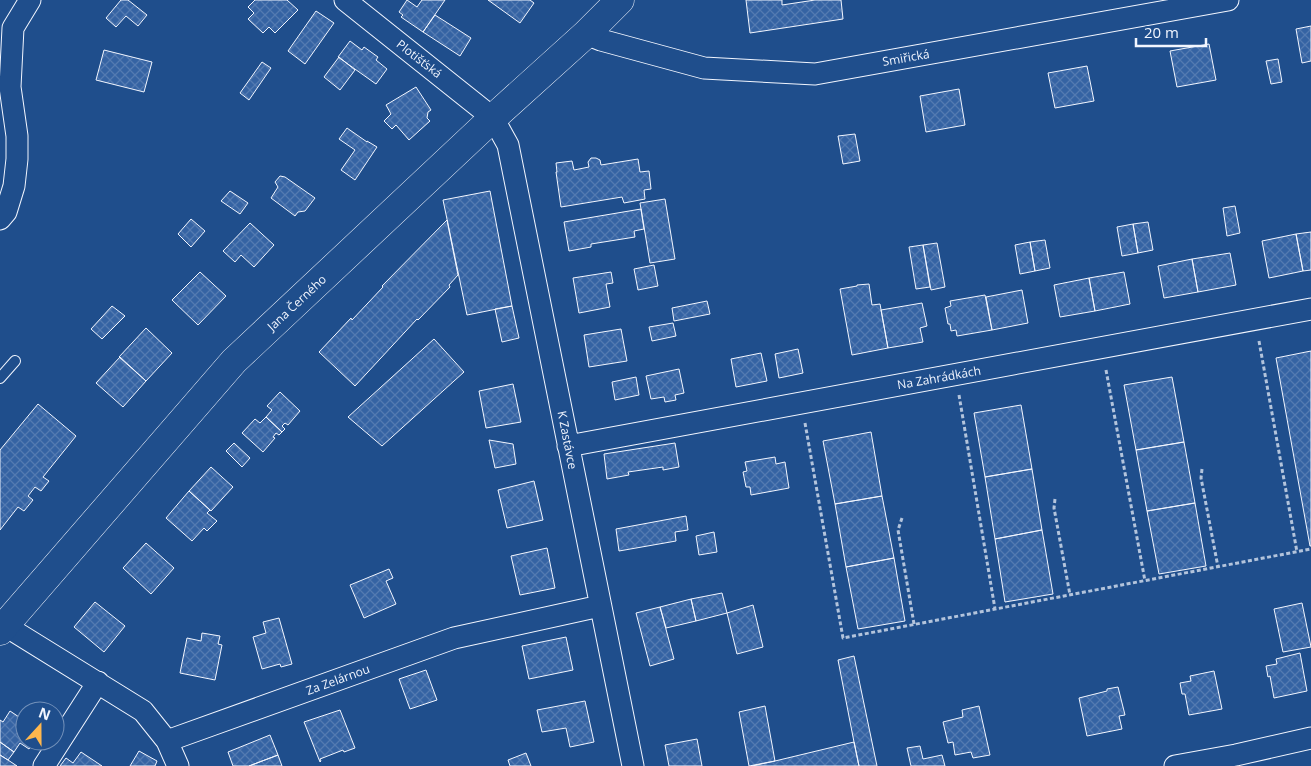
<svg xmlns="http://www.w3.org/2000/svg" width="1311" height="766" viewBox="0 0 1311 766" font-family="'Open Sans',sans-serif">
	<defs>
		<pattern id="building-cross-hatch" width="8" height="8" patternUnits="userSpaceOnUse" patternTransform="scale(1.25)"><rect width="8" height="8" fill="#3563a3"/><path d="M0 0l8 8M0 8l8-8" fill="none" stroke="#537ab1"/></pattern>
	</defs>
	<rect width="100%" height="100%" fill="#1f4e8c"/>
	<!-- building -->
	<path fill="url(#building-cross-hatch)" stroke="#f2f6ff" d="M121,0H128L147,15L138,26L126,16L116,27L106,18Z
		M255,0H287L298,10L275,33L269,27L263,33L248,19L254,13L248,7Z
		M407,0L417,7L422,0H445L423,32L401,17L403,15L399,12Z
		M488,0H530L534,3L520,23Z
		M746,0H782V5L815,0H841L843,19L750,33Z
		M316,11L334,23L305,64L288,51Z
		M435,15L471,38L460,56L423,32Z
		M1311,26V61L1302,63L1296,29Z
		M350,41L362,50L364,47L378,57L376,60L387,69L376,84L338,57Z
		M1209,44L1216,80L1177,87L1170,51Z
		M104,50L152,62L144,92L96,80Z
		M339,57L355,70L340,90L324,77Z
		M1278,59L1282,82L1271,84L1266,61Z
		M262,62L271,68L249,100L240,93Z
		M1087,66L1094,101L1055,108L1048,73Z
		M416,87L431,110L428,112L427,118L430,121L409,140L396,125L392,129L384,121L391,114L386,105Z
		M959,89L965,125L926,132L920,96Z
		M347,128L367,142V141L377,147L355,180L341,170L355,150L339,139Z
		M855,134L860,161L843,164L838,136Z
		M591,158H596L600,160L601,165L638,159L640,172L649,171L651,189L644,190L645,199L624,203L622,197L561,207L556,172H557L556,163L572,161L574,170L589,167L588,162Z
		M280,176L285,177L315,198L305,211L298,212L295,216L271,198L278,187L275,182Z
		M230,191L248,203L240,214L221,201Z
		M490,191L512,306L467,315L443,200Z
		M665,199L675,259L650,263L640,203Z
		M1235,206L1240,233L1227,236L1223,208Z
		M641,209L644,229L634,231L635,237L591,244V247L569,251L564,222Z
		M191,219L205,231L191,247L178,234Z
		M447,220L458,275L449,285L450,287L418,320L417,319L355,386L319,352L351,318L352,320L383,287L382,286Z
		M1148,222L1153,250L1138,253L1133,224Z
		M250,223L274,245L254,267L241,255L235,262L223,251Z
		M1133,224L1138,253L1122,256L1117,227Z
		M1311,232V270L1303,271L1296,234Z
		M1296,234L1303,271L1269,278L1262,241Z
		M1045,240L1050,268L1035,271L1030,242Z
		M1030,242L1035,271L1020,274L1015,245Z
		M937,243L945,287L931,290L923,245Z
		M923,245L930,287L916,289L909,247Z
		M1230,253L1236,285L1198,292L1192,259Z
		M1192,259L1198,292L1164,298L1158,266Z
		M654,265L658,286L638,290L634,269Z
		M200,272L226,296L198,325L172,300Z
		M611,272L613,283L606,284L610,307L579,313L573,278Z
		M1124,272L1130,304L1095,311L1089,278Z
		M1089,278L1095,311L1060,317L1054,285Z
		M869,284L872,305L880,304L888,348L852,355L840,289L857,286V285Z
		M1022,290L1028,323L992,330L986,297Z
		M985,295L992,330L957,336L956,330L951,331L950,324H948L945,308L951,306L950,301Z
		M707,301L710,314L674,321L672,308Z
		M922,303L927,326L920,328L923,342L888,348L881,310Z
		M112,306L125,316L102,339L91,329Z
		M512,306L519,338L502,342L495,309Z
		M673,323L676,336L652,341L649,327Z
		M146,328L172,353L146,381L119,357Z
		M621,329L627,361L589,367L584,335Z
		M434,339L464,372L382,446L348,417Z
		M798,349L803,373L779,378L775,354Z
		M1311,351V546H1310L1276,358Z
		M761,353L767,381L736,387L731,359Z
		M120,357L146,381L123,407L96,383Z
		M679,369L684,393L675,395L676,400L665,402L664,397L651,399L646,376Z
		M636,377L639,395L615,400L612,382Z
		M1172,377L1184,442L1136,450L1124,385Z
		M513,384L521,422L486,428L479,391Z
		M280,392L300,411L288,425L285,423L282,426L285,429L282,432L266,417L272,410L267,406Z
		M38,404L76,436L43,477L49,481L41,491L35,487L28,496L33,500L24,511L18,507L0,530V450Z
		M1021,405L1032,469L985,477L974,413Z
		M266,417L282,432L279,435L276,433L273,437L275,438L263,452L242,433L255,419L260,423Z
		M871,432L882,496L835,504L823,441Z
		M489,440L513,444L516,464L495,468Z
		M1184,442L1195,503L1147,511L1136,450Z
		M234,443L250,458L242,467L226,451Z
		M675,443L679,467L663,470V467L628,472L629,475L607,479L604,454Z
		M775,457L776,464L785,462L789,488L751,495L750,487H746L743,472L747,471L745,462Z
		M211,467L233,487L211,511L189,491Z
		M1032,469L1042,530L995,539L985,477Z
		M534,481L543,520L507,528L498,490Z
		M189,491L210,510L207,513L217,521L207,531L204,528L192,541L166,518Z
		M882,496L894,558L846,567L835,504Z
		M1195,503L1206,566L1159,574L1147,511Z
		M686,516L688,530L675,532L676,541L619,551L616,529Z
		M1042,530L1053,594L1005,602L995,539Z
		M714,532L717,552L699,555L696,536Z
		M146,543L174,568L151,594L123,568Z
		M547,548L555,588L520,595L511,556Z
		M894,558L905,621L858,629L846,567Z
		M389,569L393,578L386,581L396,604L364,618L350,585Z
		M722,593L727,613L696,621L691,599Z
		M691,599L696,621L666,628L660,607Z
		M95,602L125,626L104,652L74,627Z
		M1302,603L1311,647L1283,652L1274,609Z
		M753,605L763,647L737,654L727,613Z
		M660,607L674,659L650,666L636,613Z
		M279,618L292,664L281,667L280,664L262,669L253,637L266,633L263,622Z
		M202,633L220,636L218,644L222,645L215,680L180,673L187,638L201,641Z
		M566,637L573,670L529,679L522,646Z
		M1300,653L1307,691L1274,698L1270,676L1268,677L1266,666L1277,664L1276,659Z
		M854,656L877,766H859L854,742L838,660Z
		M426,670L437,700L410,709L399,679Z
		M1214,671L1222,709L1189,715L1185,694H1182L1180,683L1191,681L1190,676Z
		M1118,687L1125,715L1119,716L1122,729L1087,736L1079,698L1107,691V689Z
		M585,701L594,742L570,747L566,728L542,732L537,710Z
		M765,706L775,761L749,766L739,712Z
		M979,706L990,755L973,758L971,752L955,755L953,742L948,743L943,722L963,717L962,710Z
		M340,710L355,748L344,752L343,750L320,759L321,761L320,762L304,722Z
		M10,711L25,721V741H34L29,749L20,743L14,752L0,742V720L3,722Z
		M270,735L278,755L249,766H233L228,752Z
		M697,739L702,766H669L665,745Z
		M0,742L14,752L8,760L0,755Z
		M854,742L859,766H752L775,761Z
		M920,746L923,759L942,755L945,766H911L907,748Z
		M139,751L157,761L155,766H130Z
		M81,752L102,766H60L66,758L73,763Z
		M526,753L531,766H510L508,760Z
		M0,755L8,760L17,766H0Z
		M278,755L282,766H249Z"/>
	<g fill="none" stroke-linecap="round" stroke-linejoin="round">
		<!-- lane casing -->
		<g stroke="#f2f6ff" stroke-width="12">
			<path id="lane" d="M0,378L15,361"/>
		</g>
		<!-- street casing -->
		<g stroke="#f2f6ff" stroke-width="23">
			<path id="street" d="M345,0L493,118L508,145L633,766
				M586,34L601,40L704,68L815,74L1228,0
				M0,219L6,212L14,186L17,159V136L10,87L13,28L30,0
				M568,446L1311,309
				M4,625L143,711L167,741L178,766
				M167,741L454,638L600,606
				M44,766L98,682
				M1175,766L1236,755L1311,738"/>
		</g>
		<!-- secondary casing -->
		<g stroke="#f2f6ff" stroke-width="29">
			<path id="secondary" d="M0,631L234,361L493,118L586,34L620,0"/>
		</g>
		<!-- path -->
		<path stroke="#b3c4dc" stroke-width="3" stroke-dasharray="4 2.5" stroke-linecap="butt" d="M1259,341L1297,552
			M1106,370L1145,581
			M959,395L995,609
			M805,423L843,638L1311,549
			M1202,469L1201,478L1218,567
			M1055,499L1054,508L1070,595
			M902,518L898,530L914,624"/>
		<!-- lane -->
		<use href="#lane" stroke="#1f4e8c" stroke-width="10"/>
		<!-- street -->
		<use href="#street" stroke="#1f4e8c" stroke-width="21"/>
		<!-- secondary -->
		<use href="#secondary" stroke="#1f4e8c" stroke-width="28"/>
	</g>
	<g text-anchor="middle" stroke-width="4" stroke-linejoin="round" paint-order="stroke">
		<!-- street labels -->
		<g font-size="12" fill="#f2f6ff" stroke="#1f4e8c">
			<text transform="translate(906 58) rotate(-10)" y="4">Smiřická</text>
			<text transform="translate(419 59) rotate(38)" y="4">Plotišťská</text>
			<text transform="translate(297 303) rotate(-43)" y="4">Jana Černého</text>
			<text transform="translate(939 378) rotate(-10)" y="4">Na Zahrádkách</text>
			<text transform="translate(567 440) rotate(79)" y="4">K Zastávce</text>
			<text transform="translate(338 680) rotate(-20)" y="4">Za Zelárnou</text>
		</g>
	</g>
	<!-- north arrow -->
	<g transform="translate(40 726) rotate(21)"><circle r="24" fill="#1f4e8c" stroke="#7391ba"/>
	<path d="M0-4L9 19L0 12L-9 19Z" fill="#ffb74d"/>
	<text y="-8" font-size="14" font-weight="bold" text-anchor="middle" fill="#f2f6ff">N</text>
	</g>
	<!-- scale -->
	<path d="M1136 38v8h70v-8" fill="none" stroke="#f2f6ff" stroke-width="2.5"/>
	<text x="1144" y="38" font-size="15" fill="#f2f6ff" stroke="#1f4e8c" stroke-width="4" paint-order="stroke">20 m</text>
</svg>
